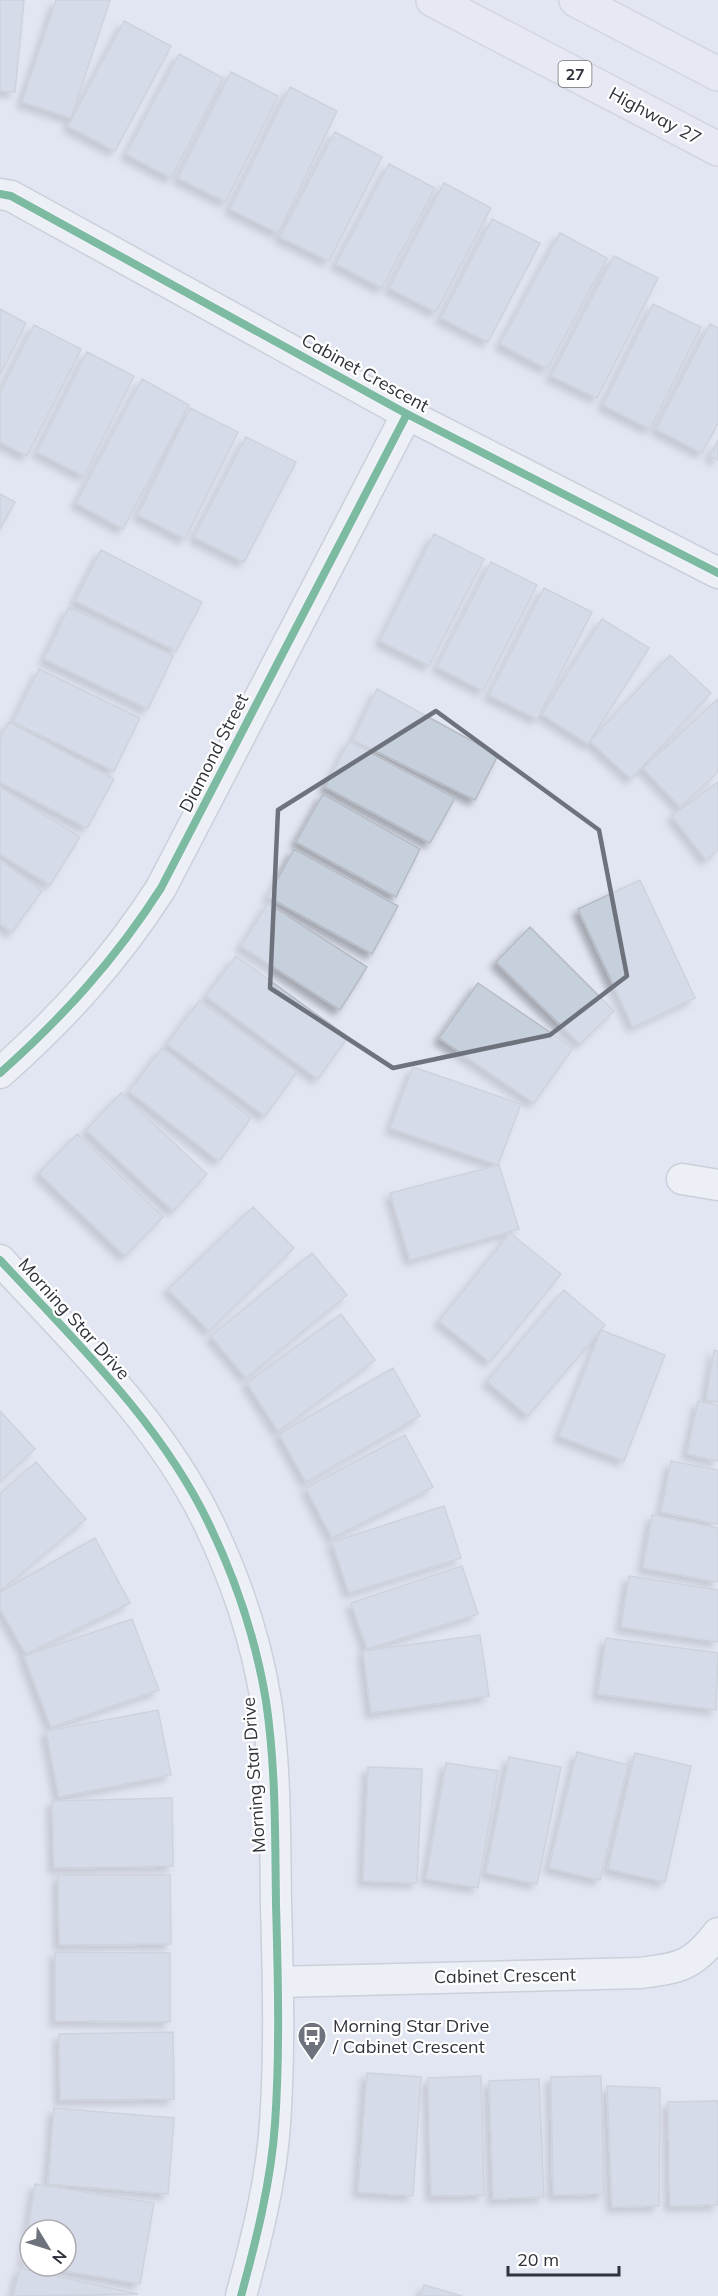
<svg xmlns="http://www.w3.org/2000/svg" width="718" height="2296" viewBox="0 0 718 2296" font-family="Mulish,sans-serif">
	<defs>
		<filter id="shadow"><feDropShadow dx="-5.5" dy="5.5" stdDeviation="3" flood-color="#0004"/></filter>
	</defs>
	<rect width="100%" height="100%" fill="#e2e6f2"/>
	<!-- building -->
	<path fill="#c6cfdc" stroke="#b6bbc3" stroke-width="1.5" filter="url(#shadow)" d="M0,0H24L15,92L0,91Z
		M56,0H110L71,118L22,102Z
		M124,21L171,46L115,151L68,126Z
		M179,54L223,78L171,178L126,154Z
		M231,72L278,96L226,202L178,178Z
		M290,87L337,111L278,233L230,209Z
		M335,132L382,157L329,261L280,237Z
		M389,164L435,188L382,288L336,264Z
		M444,183L491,208L436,312L389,288Z
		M492,219L540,243L488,342L441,318Z
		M560,233L607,258L547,369L500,344Z
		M614,256L658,278L597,398L551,376Z
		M653,304L701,327L650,429L603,405Z
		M0,309L26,323L0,375Z
		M710,324L718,328V423L702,453L656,429Z
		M34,325L81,349L27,456L0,442V393Z
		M87,352L134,376L84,476L37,452Z
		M142,379L189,405L123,529L76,503Z
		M190,408L238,432L185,539L138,515Z
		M246,437L296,462L244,562L194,537Z
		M718,440V460L710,456Z
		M0,494L15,502L0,529Z
		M434,534L484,559L429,666L380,641Z
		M101,550L202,602L176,651L75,601Z
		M491,562L537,585L483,691L437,667Z
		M544,588L592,612L537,719L489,695Z
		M69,607L173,656L148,709L44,659Z
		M602,619L649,648L588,744L542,714Z
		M670,655L711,693L631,779L590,741Z
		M39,669L140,718L114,771L13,722Z
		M377,689L498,755L475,800L353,740Z
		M718,699V772L680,807L643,768Z
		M9,722L114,779L87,828L0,782V738Z
		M349,741L455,798L430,843L325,787Z
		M718,782V850L706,860L672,816Z
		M0,787L80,837L50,885L0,854Z
		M323,794L420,849L396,897L296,842Z
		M294,849L398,906L372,954L268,897Z
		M0,860L42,891L12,932L0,924Z
		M640,880L695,998L633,1027L578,909Z
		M268,903L367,967L340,1010L241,946Z
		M530,927L614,1011L580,1044L496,962Z
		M236,956L348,1037L318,1079L206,996Z
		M478,983L573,1048L534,1103L439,1038Z
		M199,1001L297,1072L265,1116L167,1044Z
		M162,1048L251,1118L219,1161L129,1091Z
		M413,1067L521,1104L498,1165L390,1128Z
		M121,1093L207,1174L173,1211L86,1130Z
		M77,1134L163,1217L125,1256L39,1173Z
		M499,1165L519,1229L410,1260L390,1193Z
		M253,1207L294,1248L209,1331L168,1289Z
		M510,1233L561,1274L490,1362L439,1321Z
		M312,1253L347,1295L246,1378L211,1336Z
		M564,1290L605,1325L528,1416L487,1381Z
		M341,1314L375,1360L278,1431L247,1383Z
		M601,1330L665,1355L624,1461L559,1436Z
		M714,1350L718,1351V1402L706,1400Z
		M393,1368L420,1416L306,1482L279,1434Z
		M698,1401L718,1405V1461L687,1454Z
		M0,1411L35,1449L0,1481Z
		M405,1435L433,1487L332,1538L306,1488Z
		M671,1461L718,1470V1524L661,1512Z
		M36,1462L86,1519L0,1591V1494Z
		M444,1506L461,1558L349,1593L332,1542Z
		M652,1515L718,1528V1582L643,1568Z
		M95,1538L130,1603L26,1654L0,1609V1592Z
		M462,1566L478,1614L367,1649L351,1603Z
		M629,1576L718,1590V1642L621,1627Z
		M132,1619L159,1690L51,1727L24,1656Z
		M480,1635L489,1696L371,1713L363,1651Z
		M606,1638L718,1653L716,1710L598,1694Z
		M158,1710L171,1775L59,1797L46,1731Z
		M577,1752L628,1765L600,1880L549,1868Z
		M635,1753L691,1766L665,1882L608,1869Z
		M509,1757L561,1767L537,1884L486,1873Z
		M446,1763L498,1771L478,1888L426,1879Z
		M368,1767L422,1769L417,1883L363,1881Z
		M172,1798L173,1866L54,1868L52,1801Z
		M58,1875H170L171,1944L59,1945Z
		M55,1952L170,1953V2022L55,2021Z
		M173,2032L174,2099L60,2100L59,2034Z
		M367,2073L421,2077L413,2196L358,2192Z
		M481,2076L484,2195L431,2196L428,2078Z
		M601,2076L604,2194L553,2195L551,2077Z
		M539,2079L544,2197L493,2199L489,2081Z
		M607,2086L660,2088L659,2206L612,2207Z
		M718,2101V2205L670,2206L668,2102Z
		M54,2108L174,2118L168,2194L48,2184Z
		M35,2184L154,2203L140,2284L38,2266H66V2230H30V2265L23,2263Z
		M20,2268L138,2294L13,2296Z
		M424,2285L462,2296H421Z"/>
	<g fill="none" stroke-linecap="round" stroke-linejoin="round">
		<!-- minor casing -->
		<g stroke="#b0b4bd" stroke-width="33">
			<path id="minor" d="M0,194L11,196L407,414L718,573
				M0,1073C63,1017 115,960 161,888L407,414
				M682,1179L718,1185
				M0,1260C75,1341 161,1423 209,1524C236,1580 256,1640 266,1701C276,1768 275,1837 276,1904C278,1977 280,2052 275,2124C271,2182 256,2241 241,2296
				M278,1982L640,1973C680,1968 693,1966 718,1933"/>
		</g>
		<!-- primary casing -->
		<g stroke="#c0c2c8" stroke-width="36">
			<path id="primary" d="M433,0L718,149
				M576,0L718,74"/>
		</g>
		<!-- minor -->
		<use href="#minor" stroke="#fbfbfd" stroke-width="30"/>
		<!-- primary -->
		<use href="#primary" stroke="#edecf4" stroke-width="33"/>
		<!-- cycleway casing -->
		<g stroke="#fff" stroke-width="11">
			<path id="cycleway" d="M0,194L11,196L407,414L718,573
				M0,1073C63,1017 115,960 161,888L407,414
				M0,1260C75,1341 161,1423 209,1524C236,1580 256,1640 266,1701C276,1768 275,1837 276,1904C278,1977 280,2052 275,2124C271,2182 256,2241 241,2296"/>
		</g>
		<!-- cycleway -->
		<use href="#cycleway" stroke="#00873e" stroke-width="8"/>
	</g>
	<!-- marked area -->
	<path d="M0 0H718V2296H0ZM436,711L599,830L627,976L550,1035L393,1068L270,988L278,810Z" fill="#e2e6f2" fill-opacity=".55" fill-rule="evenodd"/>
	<path fill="none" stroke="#6e727c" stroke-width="4.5" stroke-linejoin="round" d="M436,711L599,830L627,976L550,1035L393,1068L270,988L278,810Z"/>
	<!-- icons -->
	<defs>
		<g id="bus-pin" transform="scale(1.5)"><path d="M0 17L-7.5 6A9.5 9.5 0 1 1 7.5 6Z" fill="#6e727c" stroke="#fff"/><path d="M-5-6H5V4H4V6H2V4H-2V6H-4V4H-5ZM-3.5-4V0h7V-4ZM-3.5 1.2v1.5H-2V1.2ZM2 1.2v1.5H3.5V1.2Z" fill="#fff"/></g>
	</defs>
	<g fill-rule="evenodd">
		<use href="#bus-pin" x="312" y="2036"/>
	</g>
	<g text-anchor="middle" stroke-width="4.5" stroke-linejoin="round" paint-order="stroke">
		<!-- shield labels -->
		<rect fill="#fff" stroke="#6e7076" stroke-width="1.5" x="558.5" y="61" width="33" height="26" rx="4.5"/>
		<g font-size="16" font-weight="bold" fill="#30333c">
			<text x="575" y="80">27</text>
		</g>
		<!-- street labels -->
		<g font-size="18" fill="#30333c" stroke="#fff">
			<text transform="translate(655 116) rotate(28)" y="6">Highway 27</text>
			<text transform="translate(365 373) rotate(29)" y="6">Cabinet Crescent</text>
			<text transform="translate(214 753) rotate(-63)" y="6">Diamond Street</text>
			<text transform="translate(74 1319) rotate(48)" y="6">Morning Star Drive</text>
			<text transform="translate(254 1775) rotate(-94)" y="6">Morning Star Drive</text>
			<text transform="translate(505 1976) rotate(-1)" y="6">Cabinet Crescent</text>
		</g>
		<!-- poi labels -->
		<g font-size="18" fill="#30333c" stroke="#fff" text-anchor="start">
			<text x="333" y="2032">Morning Star Drive<tspan x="333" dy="21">/ Cabinet Crescent</tspan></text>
		</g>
	</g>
	<!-- north arrow -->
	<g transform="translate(48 2248) rotate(128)"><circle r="28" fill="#ffffff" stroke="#acadb1" stroke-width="1.5"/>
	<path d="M0-4.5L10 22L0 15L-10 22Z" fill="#6e727c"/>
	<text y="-9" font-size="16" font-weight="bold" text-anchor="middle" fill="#30333c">N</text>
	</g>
	<!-- scale -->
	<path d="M508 2266v9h111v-9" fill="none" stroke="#30333c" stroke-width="3"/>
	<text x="517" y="2266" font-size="18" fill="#30333c" stroke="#ffffff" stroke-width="4.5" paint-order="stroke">20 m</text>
</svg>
